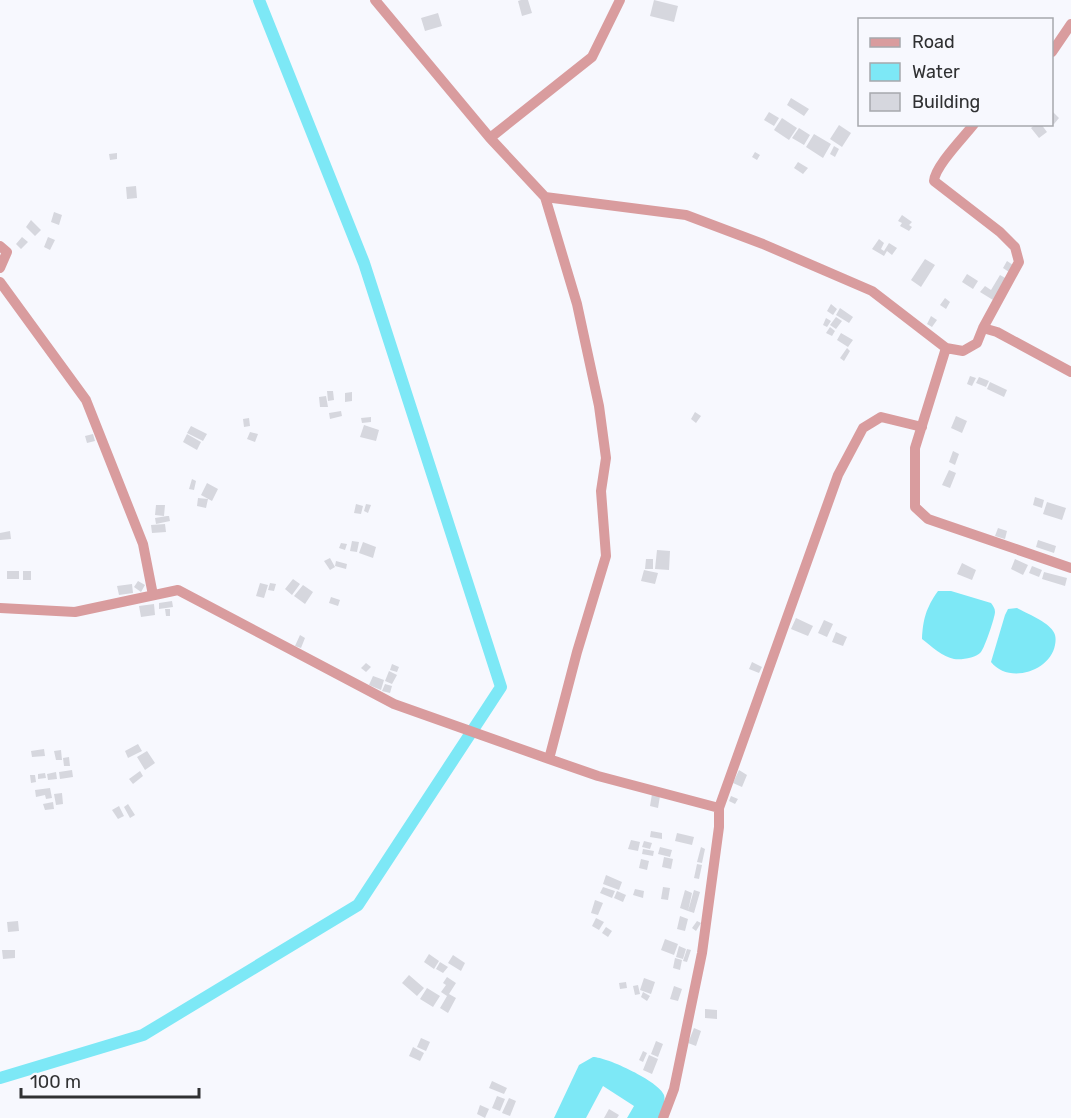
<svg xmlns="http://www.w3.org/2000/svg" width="1071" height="1118" viewBox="0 0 1071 1118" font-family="Rubik,sans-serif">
	<rect width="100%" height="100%" fill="#f7f8fe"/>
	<!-- water -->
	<path fill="#7de8f6" d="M938,591H951L991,603C993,606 995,608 995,612C995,617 985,647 981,652C976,658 962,660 954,659C943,657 931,646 922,639C923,619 926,608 938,591Z
		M1017,608C1026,613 1048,622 1053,631C1056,635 1056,640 1055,645C1050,672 1008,684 991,662L1005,615L1008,609Z
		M593,1057C607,1057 660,1082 664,1095C666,1102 662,1111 659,1118H627L634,1106L603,1086L586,1118H554L579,1065Z"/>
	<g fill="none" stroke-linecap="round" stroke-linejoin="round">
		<!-- canal -->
		<path stroke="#7de8f6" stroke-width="12" d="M0,1078L143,1035L358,905L501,687L364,263L259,0"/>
	</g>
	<!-- building -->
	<path fill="#d6d7de" d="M521,0H528L532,13L522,16L518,1Z
		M654,0L678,6L674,22L650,16Z
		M438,13L442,26L425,31L421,18Z
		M791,98L809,109L804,116L787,105Z
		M1052,111L1059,118L1054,124L1052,123Z
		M769,112L779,118L774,126L764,120Z
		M782,118L797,128L789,140L774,130Z
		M1036,124H1041L1047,132L1039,138L1031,128Z
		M839,125L851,133L842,147L830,139Z
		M799,128L810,135L804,145L792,138Z
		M814,134L831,144L823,158L806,147Z
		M834,146L839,149L835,157L830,154Z
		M755,152L760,155L757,160L752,157Z
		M117,153V159L110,160L109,154Z
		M798,162L808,168L803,174L794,168Z
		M136,186L137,198L127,199L126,187Z
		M54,212L62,215L59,225L51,222Z
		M902,215L912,222L909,225L912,227L909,231L900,226L902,223L898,221Z
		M31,220L41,230L35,236L26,227Z
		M22,237L28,242L21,249L16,244Z
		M48,237L55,240L50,250L44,247Z
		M879,239L884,243L881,249L884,251L889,243L897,248L892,255L887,251L884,256L872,249Z
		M925,259L935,265L921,287L911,280Z
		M1007,261L1013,265L1009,272L1003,268Z
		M967,274L978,281L973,289L962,282Z
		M1000,275L1007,279L993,300L980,292L985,286L991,290Z
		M945,298L950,302L946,309L940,305Z
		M831,304L837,309L833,315L827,311Z
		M840,308L853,317L849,323L836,315Z
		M931,316L937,320L932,327L927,324Z
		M836,317L842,321L836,329L830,325Z
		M826,318L831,321L827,327L823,325Z
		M830,327L835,331L832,336L826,333Z
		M841,333L853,340L848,347L837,340Z
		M847,348L850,351L844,361L840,358Z
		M970,376L976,378L972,386L967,384Z
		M979,377L989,381L986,387L976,383Z
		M990,382L1007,390L1004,397L987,389Z
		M327,391H333L334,400L328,401Z
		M352,392V401L345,402V393Z
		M326,396L328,407H320L319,397Z
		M341,411L342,416L330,419L329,413Z
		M695,412L701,416L696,423L691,419Z
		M956,416L967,421L962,433L951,428Z
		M371,417V422L362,423L361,418Z
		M249,418L250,426L244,427L243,419Z
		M364,425L379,430L376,441L360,437Z
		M191,426L207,434L203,441L187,433Z
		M250,432L258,434L255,442L247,439Z
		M93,434L95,441L87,443L85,436Z
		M187,434L201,442L197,450L183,442Z
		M953,451L959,454L955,465L949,462Z
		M949,470L956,473L950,488L942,485Z
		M192,479L196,481L194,490L189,489Z
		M207,483L218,489L212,501L201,495Z
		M1035,497L1044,500L1042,508L1033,505Z
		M198,498L208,499L206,508L197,506Z
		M1047,502L1066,508L1062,520L1043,514Z
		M356,504L363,506L361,514L354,513Z
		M366,504L371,505L368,513L364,511Z
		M156,505H165L164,516L155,515Z
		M167,516H169L170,521L156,524L155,518Z
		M165,524L166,532L152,533L151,525Z
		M998,528L1007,531L1005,539L995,536Z
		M10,531L11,539L0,540V533Z
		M1038,540L1056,546L1054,553L1036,547Z
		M352,541L359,542L357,552L350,551Z
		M363,542L376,547L373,558L359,553Z
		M341,543L347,544L345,550L339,548Z
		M657,550L670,551L669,570L655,569Z
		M330,558L335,567L330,570L324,561Z
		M646,559H653V569H645Z
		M1015,559L1028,565L1023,575L1011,569Z
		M336,561L347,564L346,569L335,566Z
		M962,563L976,570L972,580L957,574Z
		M1032,566L1042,570L1039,577L1029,573Z
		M644,570L658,573L655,584L641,581Z
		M7,571H19V579H7Z
		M23,571H31V580H23Z
		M1044,572L1067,578L1065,586L1042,579Z
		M293,579L300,584L292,595L285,589Z
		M138,581L145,585L141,592L134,587Z
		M260,583L268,585L264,598L256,596Z
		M270,583L276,584L274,591L268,590Z
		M132,584L133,593L119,595L117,586Z
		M303,585L313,592L305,604L294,596Z
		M331,597L340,600L338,606L329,603Z
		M172,601L173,607L159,609V603Z
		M154,604L155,615L141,617L139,606Z
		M165,609H170V616H166Z
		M796,618L813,626L808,636L791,629Z
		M824,620L833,624L827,637L818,633Z
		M836,632L847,637L843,646L832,642Z
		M300,635L305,638L301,648L295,646Z
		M752,662L762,667L759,673L749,669Z
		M366,663L371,667L366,672L361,668Z
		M392,664L399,667L397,672L390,670Z
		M389,671L397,675L392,684L385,681Z
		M373,676L384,680L381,690L369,685Z
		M385,684L392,686L390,693L382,691Z
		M138,744L142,751L128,758L125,751Z
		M44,749L45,756L32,757L31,751Z
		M61,750L62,760H56L54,751Z
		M147,751L155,763L145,770L137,757Z
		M69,757L70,766H64L63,758Z
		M72,770L73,777L60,779L59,772Z
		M739,770L747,775L742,787L733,783Z
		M140,771L143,776L133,784L129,779Z
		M56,772L57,779L48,780L47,774Z
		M45,773L46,778L38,779V774Z
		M30,775H35L36,782L31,783Z
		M50,788L52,798L46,799L45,795L36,797L35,790Z
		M62,793L63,804L56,805L54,794Z
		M652,794L660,796L658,808L650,806Z
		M731,796L738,799L735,804L729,801Z
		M53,802L54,809L45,810L43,804Z
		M128,804L135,815L130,818L124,807Z
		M119,806L124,816L118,819L112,810Z
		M651,831L662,833V839L650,837Z
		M677,833L694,837L692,845L675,841Z
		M631,840L640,842L638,851L628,849Z
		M644,841L652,843L650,849L642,847Z
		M660,847L672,850L670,857L658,854Z
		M701,847L705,849L702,863L697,862Z
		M643,849L654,851L653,856L642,854Z
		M664,857L673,859L671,869L662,867Z
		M641,859L649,861L647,870L639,868Z
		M697,864L702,865L699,879L694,878Z
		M606,875L622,882L619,890L603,884Z
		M603,887L615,891L612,898L600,893Z
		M663,887L670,888L668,900L661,899Z
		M635,889L644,891L643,898L633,895Z
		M685,890L692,893L688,911L680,908Z
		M694,890L700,892L694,913L688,911Z
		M617,891L626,895L623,902L614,898Z
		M595,900L603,903L598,915L591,913Z
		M680,916L688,919L685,931L677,929Z
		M596,918L604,922L599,930L592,926Z
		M18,921L19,931L8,932L7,922Z
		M697,921L701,923L696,931L692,928Z
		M606,927L612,931L608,937L602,933Z
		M665,939L678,944L674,955L661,950Z
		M679,946L686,949L683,959L676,957Z
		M687,949L691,950L687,962L683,961Z
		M2,950H15V958L3,959Z
		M429,954L439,961L434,969L424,962Z
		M453,955L465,963L461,971L448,963Z
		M675,958L682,960L680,970L673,968Z
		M440,962L448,967L443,973L436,969Z
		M409,975L424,988L417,996L402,983Z
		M447,977L456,983L449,994L456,998L448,1013L440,1008L447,996L441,992L446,985L443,983Z
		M644,978L655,982L651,994L640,990Z
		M626,982L627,988L620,989L619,983Z
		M638,985L640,994L635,995L633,986Z
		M674,986L682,989L678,1001L670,999Z
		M427,988L440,996L433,1007L420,999Z
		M643,992L650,996L647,1001L641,997Z
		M705,1009L717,1010V1019L705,1018Z
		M694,1028L701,1031L696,1046L688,1043Z
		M421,1038L430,1042L426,1051L417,1047Z
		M656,1041L663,1044L658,1057L651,1054Z
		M413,1047L424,1053L420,1061L409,1056Z
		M643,1051L647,1053L643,1062L639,1060Z
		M649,1055L658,1059L652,1074L643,1070Z
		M492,1081L507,1088L504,1094L489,1088Z
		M497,1096L505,1099L500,1111L492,1108Z
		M509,1098L516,1101L510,1116L502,1113Z
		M480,1105L489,1109L485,1118L477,1114Z
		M609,1109L619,1115L617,1118H604Z"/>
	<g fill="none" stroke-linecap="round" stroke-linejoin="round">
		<!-- minor -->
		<path stroke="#d99c9e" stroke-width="10" d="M375,0L490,138L545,197L686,215L763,244L872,291L946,348L963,351L977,343L983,328L997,332L1071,372
			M1052,52L1071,24
			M974,124C964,137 935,166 934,181L1000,232L1015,247L1019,262L983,328
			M490,138L592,57L620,0
			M0,246L7,252L0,268
			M0,282L86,400L143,544L153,595
			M946,348L915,448V507L928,519L1071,568
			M0,608L75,612L178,590L394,704L549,759L577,652L606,556L601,491L606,458L599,406L577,304L545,197
			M549,759L598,776L719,808V827L702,953L674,1089L663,1118
			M719,808L838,475L863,428L881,417L922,427"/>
	</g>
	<!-- legend -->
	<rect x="858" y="18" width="195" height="108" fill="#f7f8fe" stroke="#a7a8ad" stroke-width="1.5"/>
	<rect x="870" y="38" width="30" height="9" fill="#d99c9e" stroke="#a7a8ad" stroke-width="1.5"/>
	<text x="912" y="48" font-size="18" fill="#303133">Road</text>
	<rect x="870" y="63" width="30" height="18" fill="#7de8f6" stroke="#a7a8ad" stroke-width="1.5"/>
	<text x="912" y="78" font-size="18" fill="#303133">Water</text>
	<rect x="870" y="93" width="30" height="18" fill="#d6d7de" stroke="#a7a8ad" stroke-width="1.5"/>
	<text x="912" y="108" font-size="18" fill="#303133">Building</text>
	<!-- scale -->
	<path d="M21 1088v9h178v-9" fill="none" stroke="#303133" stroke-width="3"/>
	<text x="30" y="1088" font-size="18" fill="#303133" stroke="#f7f8fe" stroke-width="4.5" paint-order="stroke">100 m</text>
</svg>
